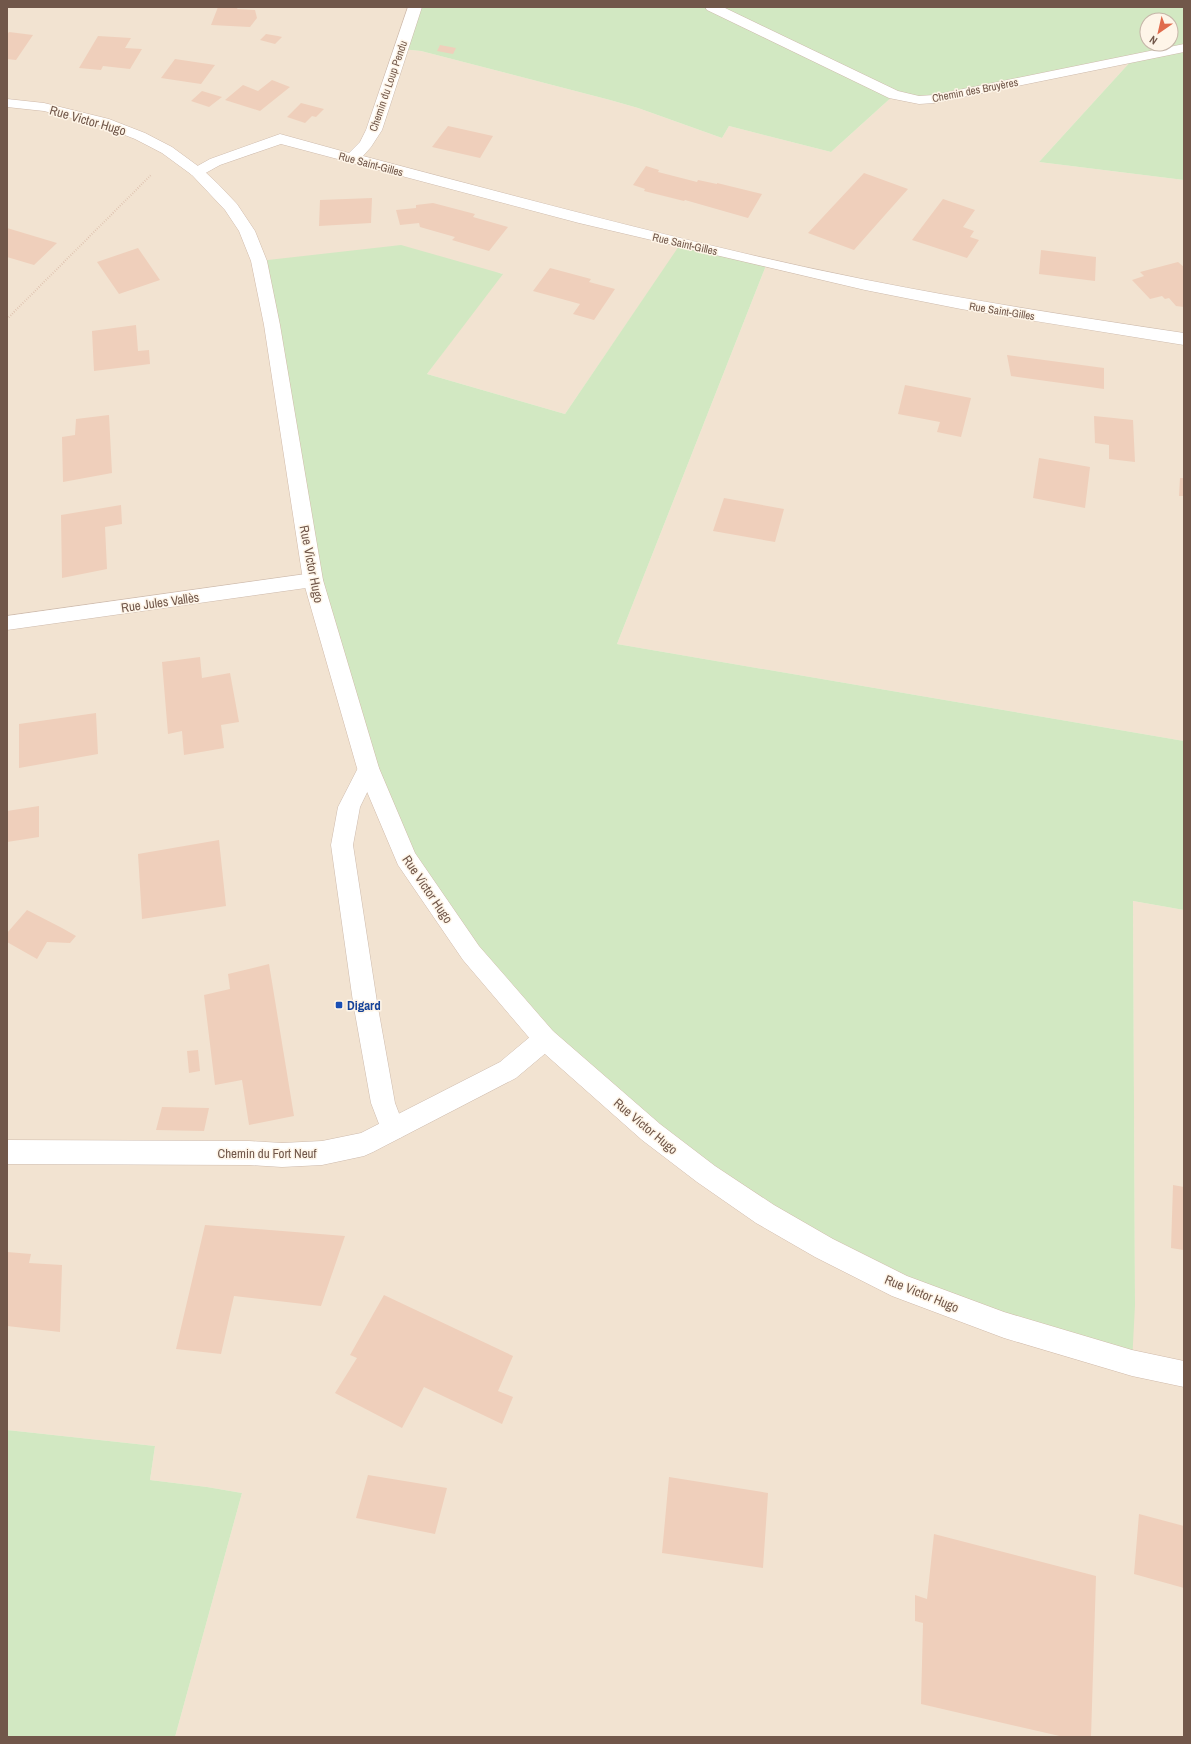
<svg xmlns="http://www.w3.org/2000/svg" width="1191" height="1744" viewBox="0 0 1191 1744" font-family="'Archivo Narrow',sans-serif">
	<rect width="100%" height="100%" fill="#fbf1e2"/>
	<!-- residential -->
	<path fill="#f2e3d1" d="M7,7L415,8L401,49L421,51L610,100L638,108L722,138L729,126L831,152L894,95L1133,59L1039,162L1184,180V741L617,644L767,263L681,244L565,414L427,374L502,273L260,261L1135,1305L1133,901L1184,910V1737H175L242,1493L207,1487L150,1480L155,1446L7,1430Z"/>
	<!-- green -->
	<path fill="#d2e8c2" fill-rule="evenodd" d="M404,7H1184V180L1039,162L1132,60L934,99L894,95L831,152L729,126L722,138L638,108L610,100L421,51L401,49L414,8ZM1147,20H1171V44H1147Z
		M681,243L767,263L617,644L1184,741V910L1133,901L1135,1305L1132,1363L824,1248L545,1039L406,858L313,580L259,261L401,245L503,274L427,374L565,414Z
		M7,1430L155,1446L150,1480L207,1487L242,1493L175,1737H7Z"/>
	<!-- building -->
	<path fill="#efcfbb" d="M218,7H238L237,9L255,10L257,18L250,27L211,25Z
		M9,32L33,35L16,60L7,59V35Z
		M266,34L278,36L282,37L275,44L260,40Z
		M98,36L131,38L125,48L142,49L130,69L103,66L101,70L79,68Z
		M440,45L456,48L453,54L437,51Z
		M175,59L215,65L201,84L161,78Z
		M272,80L290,87L260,111L225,100L243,85L258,91Z
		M202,91L222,97L209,107L191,101Z
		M301,103L324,109L316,117L312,116L305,123L287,117Z
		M448,126L493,136L480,158L432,147Z
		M646,166L659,170L658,172L697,182L698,180L717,184V183L762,194L748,218L685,200L684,201L644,191L645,189L633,185Z
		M864,173L908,189L854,250L808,233Z
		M372,198L371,223L319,226L320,200Z
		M943,199L975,210L963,227L974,231L970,237L979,240L967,258L912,240Z
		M433,203L475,214L473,217L508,227L489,251L452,240L455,237L420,227L419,223L400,225L396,210L416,208V205Z
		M7,228L57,243L34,265L7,257Z
		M138,248L160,280L119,294L97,262Z
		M1041,250L1096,257L1095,281L1039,274Z
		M1178,262L1184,267V307L1176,306L1169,298L1165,299L1162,296L1150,299L1132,280L1144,276L1140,272Z
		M550,268L591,279L589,282L615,289L594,320L573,314L580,304L533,291Z
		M136,325L138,351L149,350L150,364L94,371L92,331Z
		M1007,355L1104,368V389L1011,376Z
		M905,385L971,398L961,437L937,432L940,422L898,414Z
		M109,415L112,473L63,482L62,437L75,435L76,419Z
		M1094,416L1133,420L1135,462L1109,459V445L1095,443Z
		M1039,458L1090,467L1085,508L1033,498Z
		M1180,478H1184V496H1179Z
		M724,498L784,509L775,542L713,531Z
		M121,505L122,524L105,527L107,569L62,578L61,515Z
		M200,657L202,678L230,673L239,722L221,725L224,748L184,755L182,731L168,734L162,662Z
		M96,713L98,754L19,768V724Z
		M39,806V837L7,842V811Z
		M219,840L226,906L142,919L138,854Z
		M27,910L62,928L76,936L70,943L47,942L37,959L7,942V933Z
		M269,964L294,1116L249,1125L242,1080L215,1085L204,995L230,989L228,974Z
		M198,1050L200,1071L189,1073L187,1051Z
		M162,1107L209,1108L204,1131L156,1130Z
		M1173,1185L1184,1187V1250L1171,1248Z
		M205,1225L345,1236L321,1306L234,1296L221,1354L176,1349Z
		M7,1252L31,1254L29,1263L62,1265L60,1332L7,1326Z
		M384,1295L513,1356L498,1391L513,1397L502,1424L424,1387L402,1428L335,1393L357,1358L350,1355Z
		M368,1475L447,1488L435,1534L356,1518Z
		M669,1477L768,1493L763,1568L662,1553Z
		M1139,1514L1184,1526V1588L1134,1574Z
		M934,1534L1096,1576L1091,1737H1064L921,1704L923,1623L915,1621V1595L927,1599Z"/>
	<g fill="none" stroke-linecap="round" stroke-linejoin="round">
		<!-- lane casing -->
		<g stroke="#cebbad" stroke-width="1">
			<path id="lane" d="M368,759L375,762L379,768L360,807L353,845L377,1002L395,1103L405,1129L402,1137L393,1140L384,1137L371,1103L353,1002L331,845L338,807L361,762Z"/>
		</g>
		<!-- street casing -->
		<g stroke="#cebbad" stroke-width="1">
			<path id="street" d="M408,7H422L382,130L371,147L363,156C530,200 698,246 867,280C972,301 1078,317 1184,333V345L961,309L865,290L579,223L281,144L220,165L202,175L197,177L192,175L189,172L192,169L210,159L280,134L349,153L360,142L366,130Z
				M705,7H723L898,91L919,96L934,95L1184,44V52L934,103L919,104L889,98L707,10Z
				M313,573L320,575L323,580L320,585L313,587L7,630V616Z
				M545,1028L553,1031L557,1039L553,1047L516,1078L373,1152L364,1156L322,1165L282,1167L249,1165L7,1164V1140L249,1141L282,1143L322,1141L361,1133L500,1062L537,1031Z"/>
		</g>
		<!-- secondary casing -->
		<g stroke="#d0baaa" stroke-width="1">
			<path id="secondary" d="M7,99L44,103L109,119L145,133L172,147L202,169L218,184L237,204L255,231L267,261L280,325L323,580L379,768L415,853L479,946L553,1031L660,1124L715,1166L774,1205L833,1239L907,1276L1004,1312L1132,1350L1184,1361V1387L1132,1376L1004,1338L892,1296L815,1257L756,1223L697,1182L642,1140L537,1047L463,960L398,865L357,768L303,580L264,325L251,261L239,231L225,210L192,175L162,153L135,139L99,125L44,111L7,107Z"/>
		</g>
		<!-- path -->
		<path stroke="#d4b29f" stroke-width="2" stroke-dasharray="0.5 2" stroke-linecap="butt" d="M7,319L151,175"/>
		<!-- lane -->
		<use href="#lane" fill="#fff" fill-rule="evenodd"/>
		<!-- street -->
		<use href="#street" fill="#fff" fill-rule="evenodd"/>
		<!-- secondary -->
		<use href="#secondary" fill="#fff" fill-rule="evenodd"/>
	</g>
	<!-- markers -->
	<rect fill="#1a4fb4" stroke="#fef5e8" stroke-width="1.5" x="335" y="1001" width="8" height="8" rx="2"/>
	<g text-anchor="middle" stroke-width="3" stroke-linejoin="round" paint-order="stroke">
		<!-- far-street labels -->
		<g font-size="11" fill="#71574a" stroke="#fef5e8">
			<text transform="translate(388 86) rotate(-71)" y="4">Chemin du Loup Pendu</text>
			<text transform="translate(975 90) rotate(-11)" y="4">Chemin des Bruyères</text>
			<text transform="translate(371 164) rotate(15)" y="4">Rue Saint-Gilles</text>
			<text transform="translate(685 244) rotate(13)" y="4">Rue Saint-Gilles</text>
			<text transform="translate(1002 311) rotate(9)" y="4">Rue Saint-Gilles</text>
		</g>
		<!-- street labels -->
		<g font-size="13" fill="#71574a" stroke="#fef5e8">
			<text transform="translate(88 120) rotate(16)" y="5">Rue Victor Hugo</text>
			<text transform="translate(312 564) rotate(79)" y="5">Rue Victor Hugo</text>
			<text transform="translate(160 602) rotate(-8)" y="5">Rue Jules Vallès</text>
			<text transform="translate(428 889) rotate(56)" y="5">Rue Victor Hugo</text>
			<text transform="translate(646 1126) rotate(40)" y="5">Rue Victor Hugo</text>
			<text x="267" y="1158">Chemin du Fort Neuf</text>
			<text transform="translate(922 1293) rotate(22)" y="5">Rue Victor Hugo</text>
		</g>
		<!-- transit labels -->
		<g font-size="13" font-weight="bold" fill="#164399" stroke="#fef5e8" text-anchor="start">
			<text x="347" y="1010">Digard</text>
		</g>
	</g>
	<!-- border -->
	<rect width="1191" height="1744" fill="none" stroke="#71574a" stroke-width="16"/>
	<!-- north arrow -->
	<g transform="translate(1159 32) rotate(214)"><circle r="19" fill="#fef5e8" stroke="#c6b6a9"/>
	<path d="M0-3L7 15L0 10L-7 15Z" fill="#e06b4c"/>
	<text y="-6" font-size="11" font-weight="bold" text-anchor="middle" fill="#71574a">N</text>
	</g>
</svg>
